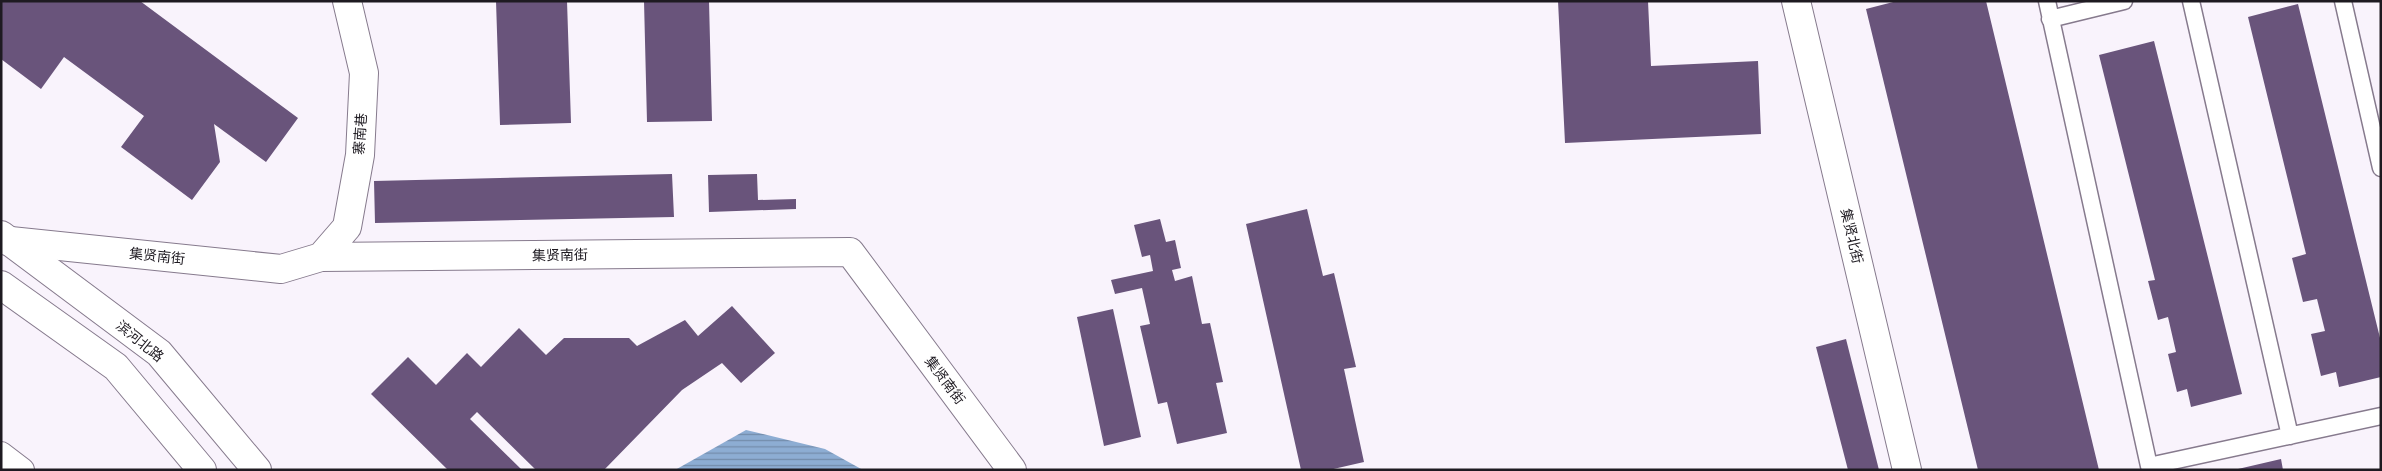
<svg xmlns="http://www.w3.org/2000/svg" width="2382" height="471" viewBox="0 0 2382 471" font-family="'Crimson Pro','Noto Sans SC',serif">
	<defs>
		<pattern id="water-rules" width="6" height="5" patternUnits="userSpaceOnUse" patternTransform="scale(1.25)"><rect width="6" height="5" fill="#8dadd3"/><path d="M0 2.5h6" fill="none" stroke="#738cab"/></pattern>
	</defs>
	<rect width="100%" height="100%" fill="#f9f3fc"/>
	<!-- water -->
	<path fill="url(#water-rules)" d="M746,430L825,449L863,470H675Z"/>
	<!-- building -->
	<path fill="#69547b" d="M1,1H140L298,118L266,162L214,124L220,162L192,200L121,147L144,116L64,57L41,89L1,59Z
		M496,1H567L571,123L500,125Z
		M644,1H709L712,121L647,122Z
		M1558,1H1648L1651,66L1758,61L1761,134L1565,143Z
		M1897,1H1986L2099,470H1978L1866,9Z
		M2298,4L2381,342V377L2339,387L2336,372L2321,376L2311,334L2325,331L2317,299L2303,302L2292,258L2306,254L2248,17Z
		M2154,41L2242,394L2191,407L2187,389L2177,392L2168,354L2176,352L2168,317L2158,320L2148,281L2155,280L2099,55Z
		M672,174L674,217L375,223L374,181Z
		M757,174L758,200L796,199V209L709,212L708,175Z
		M1307,209L1323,276L1334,273L1356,367L1344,369L1364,462L1329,470H1301L1246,224Z
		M1160,219L1166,242L1175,240L1181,268L1172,270L1175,281L1192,276L1202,324L1210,323L1223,382L1216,383L1227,433L1177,444L1167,402L1158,404L1140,326L1150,324L1142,288L1115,294L1111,280L1153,271L1150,255L1142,257L1134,225Z
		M732,306L775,353L741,383L722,363L682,390L604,470H536L477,412L470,419L522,470H448L371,394L408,357L436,385L467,353L481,367L519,328L546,355L564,338H629L637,346L685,320L698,336Z
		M1113,309L1141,437L1104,446L1077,317Z
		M1846,339L1879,470H1848L1816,347Z
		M2281,459L2283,470H2238V469Z"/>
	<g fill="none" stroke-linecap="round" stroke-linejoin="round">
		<!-- service casing -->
		<g stroke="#867a8d" stroke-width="19">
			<path id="service" d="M2047,1L2149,466L2381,416
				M2191,1L2290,436
				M2343,1L2381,168
				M2050,19L2124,1"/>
		</g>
		<!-- pedestrian casing -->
		<g stroke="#867a8d" stroke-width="26">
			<path id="pedestrian" d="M1,454L22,470"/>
		</g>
		<!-- minor casing -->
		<g stroke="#867a8d" stroke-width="30">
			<path id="minor" d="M1796,1L1907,470
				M1,240L281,269L321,257L850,252L1012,470
				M321,257L347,227L360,155L364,73L347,1"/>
		</g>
		<!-- secondary casing -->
		<g stroke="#867a8d" stroke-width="30">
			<path id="secondary" d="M1,235L159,353L257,470
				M1,285L116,367L202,470"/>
		</g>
		<!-- service -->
		<use href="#service" stroke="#fff" stroke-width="16"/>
		<!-- pedestrian -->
		<use href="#pedestrian" stroke="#fff" stroke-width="24"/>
		<!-- minor -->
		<use href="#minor" stroke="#fff" stroke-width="28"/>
		<!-- secondary -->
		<use href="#secondary" stroke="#fff" stroke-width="28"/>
	</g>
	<g text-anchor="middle" stroke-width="5" stroke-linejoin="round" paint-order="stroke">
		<!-- street labels -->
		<g font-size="14" fill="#1e1a21" stroke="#fff">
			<text transform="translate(360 134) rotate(-86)" y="5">寨南巷</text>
			<text transform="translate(1852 236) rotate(77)" y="5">集贤北街</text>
			<text transform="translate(560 255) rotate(-1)" y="5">集贤南街</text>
			<text transform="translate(157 256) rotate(6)" y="5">集贤南街</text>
			<text transform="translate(140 341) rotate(39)" y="5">滨河北路</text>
			<text transform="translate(945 380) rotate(53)" y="5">集贤南街</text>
		</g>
	</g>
	<!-- border -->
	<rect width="2382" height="471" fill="none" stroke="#1e1a21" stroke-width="5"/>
</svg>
